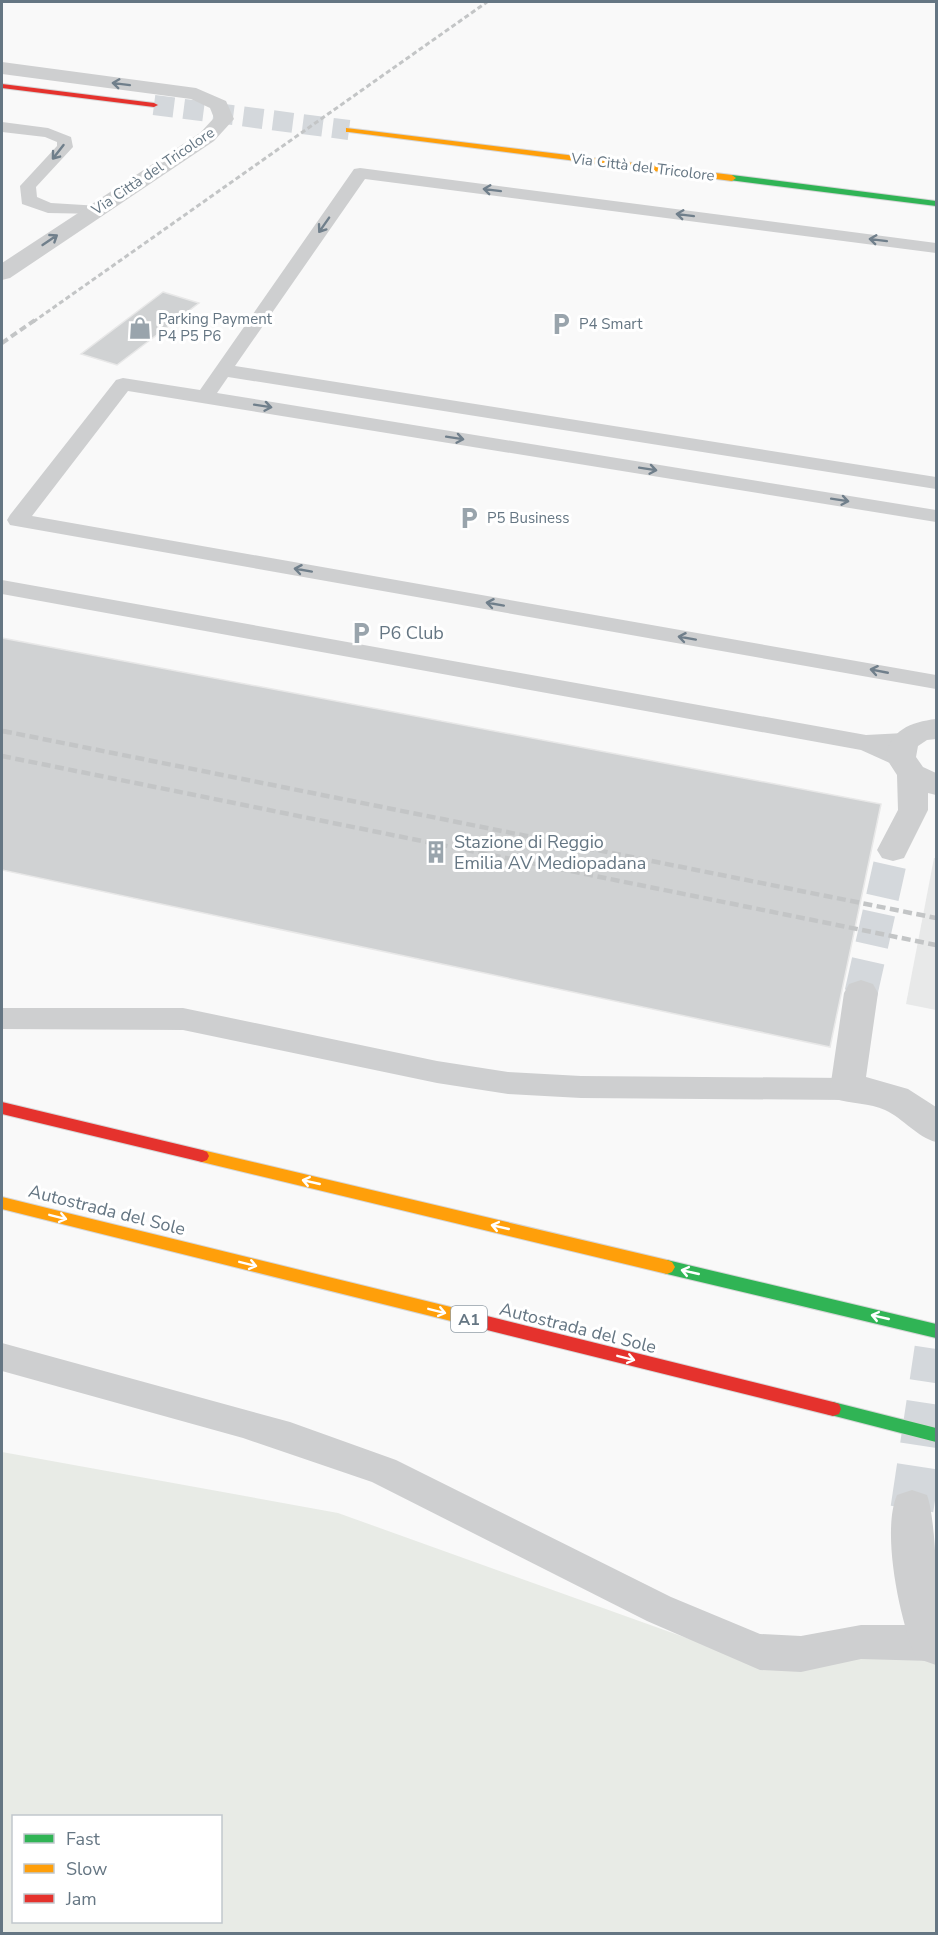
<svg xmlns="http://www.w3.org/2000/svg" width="938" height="1935" viewBox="0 0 938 1935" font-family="'Nunito Sans',sans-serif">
	<rect width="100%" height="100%" fill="#f9f9f9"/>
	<!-- built -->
	<path fill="#e8e9e9" d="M934,858H936V1010L906,1004Z"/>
	<!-- green -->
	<path fill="#e8ebe6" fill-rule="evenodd" d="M2,1452L338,1513L762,1665L936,1644V1933H2ZM14,1816H220V1922H14Z"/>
	<!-- building -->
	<path fill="#d0d2d3" stroke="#e8e8e8" stroke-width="1.5" d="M163,292L199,303L117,365L81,354Z
		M2,638L881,804L830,1047L2,870Z"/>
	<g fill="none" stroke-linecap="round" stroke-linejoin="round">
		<!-- street-tunnel-far1 -->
		<path stroke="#d4d8dc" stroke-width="33" stroke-dasharray="33 16" stroke-linecap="butt" d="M861,993L893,850"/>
		<!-- street-tunnel -->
		<path stroke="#d4d8dc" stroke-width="43" stroke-dasharray="43 21" stroke-linecap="butt" d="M912,1509L936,1349"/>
		<!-- secondary-tunnel -->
		<path stroke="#d4d8dc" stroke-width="20" stroke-dasharray="20 10" stroke-linecap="butt" d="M154,105L349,130"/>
		<!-- fast casing -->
		<g stroke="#d5d6d7" stroke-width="2">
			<path id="fast" d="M732,175L936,201V206L729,180V176Z
				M667,1260L936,1324V1338L667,1274L662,1272L659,1267L662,1262Z
				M833,1402L936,1428V1442L827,1414L825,1409L827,1404Z"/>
		</g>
		<!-- slow casing -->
		<g stroke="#d5d6d7" stroke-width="2">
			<path id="slow" d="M346,128L732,175L736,178L732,181L349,132H346Z
				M202,1150L667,1260L672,1262L675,1267L672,1272L667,1274L202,1162L197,1160L195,1156L197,1152Z
				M2,1197L467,1311L473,1313L475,1318L473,1323L467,1325L2,1209Z"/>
		</g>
		<!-- jam casing -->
		<g stroke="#d5d6d7" stroke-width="2">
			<path id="jam" d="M2,84L154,103L158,105L154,107L2,88Z
				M2,1102L202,1150L207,1152L209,1156L207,1160L202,1162L2,1114Z
				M467,1311L833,1402L839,1404L841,1409L839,1414L833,1416L467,1325L461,1323L459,1318L461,1313Z"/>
		</g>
		<!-- lane -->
		<path fill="#cecfd0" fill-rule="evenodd" d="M2,122L48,128L71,137L73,147L36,187L37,197L51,203L100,206L103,210L100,214L48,213L22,204L20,186L57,146V142L45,137L2,132Z
			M360,168L936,243V253L365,179L235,366L936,477V489L228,377L217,393L936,510V522L128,391L32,516L936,675V689L10,525L7,520L10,515L116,380L123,378L200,390L354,169Z
			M2,580L866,735L904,733L913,735L916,741L913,747L902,749L910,752L913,758L910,764L901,766L892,764L861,750L2,594Z
			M183,1008L437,1061L508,1072L581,1076L847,1078L857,1081L861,1089L857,1097L847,1100L581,1098L508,1094L437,1083L183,1030L2,1029V1008Z
			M2,1343L290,1422L396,1460L671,1597L760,1634L801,1636L861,1625H931L936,1628V1658L931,1661L861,1659L801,1672L760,1670L647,1621L372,1482L243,1438L2,1371Z"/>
		<!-- street -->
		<path fill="#cecfd0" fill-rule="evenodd" d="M2,62L196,88L226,101L234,119L214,141L10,278L2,280V263L200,133L214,118L210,108L191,99L2,74Z
			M936,719V739L927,740L918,746L916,757L923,767L936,773V795L928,793V810L904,858L893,861L882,858L877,850L898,810L897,775L886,758C889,730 911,722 936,719Z
			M861,980L873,984L878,993L866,1077L908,1089L936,1107V1142C917,1137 904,1119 885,1110C870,1103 851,1104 835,1099L830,1089L844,993L849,984Z
			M912,1490L927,1495C938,1525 938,1631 936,1665L916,1658C900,1621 881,1532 897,1495Z"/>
		<!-- fast -->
		<use href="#fast" fill="#30b455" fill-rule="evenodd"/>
		<!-- slow -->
		<use href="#slow" fill="#ff9f0a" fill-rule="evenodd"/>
		<!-- jam -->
		<use href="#jam" fill="#e5322d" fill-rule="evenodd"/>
		<!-- rail-far2 -->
		<path stroke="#c3c5c6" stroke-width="3" stroke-dasharray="5 3" stroke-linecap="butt" d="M33,322L487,2"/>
		<!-- rail-far1 -->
		<path stroke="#c3c5c6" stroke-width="4" stroke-dasharray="7 4" stroke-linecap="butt" d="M2,343L35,320
			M2,731L11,733"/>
		<!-- rail -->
		<path stroke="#c3c5c6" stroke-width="4.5" stroke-dasharray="9 4.5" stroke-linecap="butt" d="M3,731L936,918
			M2,756L936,945"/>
	</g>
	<!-- one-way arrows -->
	<defs><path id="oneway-shaft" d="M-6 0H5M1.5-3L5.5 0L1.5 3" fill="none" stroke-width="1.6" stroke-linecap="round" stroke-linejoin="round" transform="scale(1.5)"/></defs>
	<g stroke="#707f8b">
		<use href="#oneway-shaft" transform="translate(121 84) rotate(-173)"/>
		<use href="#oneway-shaft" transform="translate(58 152) rotate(128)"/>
		<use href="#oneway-shaft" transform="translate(492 190) rotate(-173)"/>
		<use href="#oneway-shaft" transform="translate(685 215) rotate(-173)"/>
		<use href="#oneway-shaft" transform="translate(324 225) rotate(125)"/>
		<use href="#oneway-shaft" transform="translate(50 240) rotate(-34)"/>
		<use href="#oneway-shaft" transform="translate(878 240) rotate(-173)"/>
		<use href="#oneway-shaft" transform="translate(263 406) rotate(9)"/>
		<use href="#oneway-shaft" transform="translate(455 438) rotate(9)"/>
		<use href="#oneway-shaft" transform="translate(648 469) rotate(9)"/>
		<use href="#oneway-shaft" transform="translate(840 500) rotate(9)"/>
		<use href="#oneway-shaft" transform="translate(303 570) rotate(-170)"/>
		<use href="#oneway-shaft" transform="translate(495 604) rotate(-170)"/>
		<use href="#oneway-shaft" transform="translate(687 638) rotate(-170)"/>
		<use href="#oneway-shaft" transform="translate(879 671) rotate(-169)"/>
	</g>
	<g stroke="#fff">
		<use href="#oneway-shaft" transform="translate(311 1182) rotate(-167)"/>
		<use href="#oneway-shaft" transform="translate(58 1217) rotate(14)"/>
		<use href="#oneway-shaft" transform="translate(500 1227) rotate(-167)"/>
		<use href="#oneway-shaft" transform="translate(248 1264) rotate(14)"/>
		<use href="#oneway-shaft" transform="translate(690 1272) rotate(-167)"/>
		<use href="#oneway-shaft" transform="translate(437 1311) rotate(14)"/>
		<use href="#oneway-shaft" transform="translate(880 1317) rotate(-167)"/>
		<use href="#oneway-shaft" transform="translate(626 1358) rotate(14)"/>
	</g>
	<!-- icons -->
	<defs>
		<g id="parking-bare" transform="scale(1.8)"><path d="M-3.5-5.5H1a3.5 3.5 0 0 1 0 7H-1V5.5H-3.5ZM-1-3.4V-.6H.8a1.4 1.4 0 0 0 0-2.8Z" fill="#99a4ac" stroke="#fff" stroke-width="2.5" paint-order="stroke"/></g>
		<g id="shop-bare" transform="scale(1.8)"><path d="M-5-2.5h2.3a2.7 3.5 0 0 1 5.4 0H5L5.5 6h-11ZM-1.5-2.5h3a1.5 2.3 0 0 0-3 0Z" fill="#99a4ac" stroke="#fff" stroke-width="2.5" paint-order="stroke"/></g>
		<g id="building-bare" transform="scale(1.8)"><path d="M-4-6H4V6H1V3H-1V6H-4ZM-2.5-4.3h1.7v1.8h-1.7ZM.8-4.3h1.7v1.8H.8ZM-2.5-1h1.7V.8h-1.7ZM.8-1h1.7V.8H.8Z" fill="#99a4ac" stroke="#fff" stroke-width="2.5" paint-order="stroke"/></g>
	</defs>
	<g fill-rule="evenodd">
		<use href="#parking-bare" x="561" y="324"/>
		<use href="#shop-bare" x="140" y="328"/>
		<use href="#parking-bare" x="469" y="518"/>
		<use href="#parking-bare" x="361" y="633"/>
		<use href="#building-bare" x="436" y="852"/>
	</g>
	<g text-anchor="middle" stroke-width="6" stroke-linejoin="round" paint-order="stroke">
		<!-- far-street labels -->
		<g font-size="15" fill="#657683" stroke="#fff">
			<text transform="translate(643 167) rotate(7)" y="5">Via Città del Tricolore</text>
			<text transform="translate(153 171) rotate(-34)" y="5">Via Città del Tricolore</text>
		</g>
		<!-- far-poi labels -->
		<g font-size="15" fill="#657683" stroke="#fff" text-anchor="start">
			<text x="158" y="324">Parking Payment<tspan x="158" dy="17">P4 P5 P6</tspan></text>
			<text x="579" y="329">P4 Smart</text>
			<text x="487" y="523">P5 Business</text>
		</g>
		<!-- shield labels -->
		<rect fill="#fff" stroke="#939fa8" stroke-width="1.5" x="451" y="1306" width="36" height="26" rx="4.5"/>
		<g font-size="16" font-weight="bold" fill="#657683">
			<text x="469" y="1325">A1</text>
		</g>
		<!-- poi labels -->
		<g font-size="18" fill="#657683" stroke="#fff" text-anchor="start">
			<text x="379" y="639">P6 Club</text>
			<text x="454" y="848">Stazione di Reggio<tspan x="454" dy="21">Emilia AV Mediopadana</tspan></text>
		</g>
		<!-- street labels -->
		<g font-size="18" fill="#657683" stroke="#fff">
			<text transform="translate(107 1210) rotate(14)" y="6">Autostrada del Sole</text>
			<text transform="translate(578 1328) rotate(14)" y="6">Autostrada del Sole</text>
		</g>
	</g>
	<!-- border -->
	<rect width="938" height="1935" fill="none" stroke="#657683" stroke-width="6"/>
	<!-- legend -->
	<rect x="12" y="1815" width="210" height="108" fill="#ffffff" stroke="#c1c8cd" stroke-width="1.5"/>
	<rect x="24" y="1834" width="30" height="9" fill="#30b455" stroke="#c1c8cd" stroke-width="1.5"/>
	<text x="66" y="1845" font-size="18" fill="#657683">Fast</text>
	<rect x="24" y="1864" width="30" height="9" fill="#ff9f0a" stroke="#c1c8cd" stroke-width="1.5"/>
	<text x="66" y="1875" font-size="18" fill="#657683">Slow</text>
	<rect x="24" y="1894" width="30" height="9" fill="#e5322d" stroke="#c1c8cd" stroke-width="1.5"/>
	<text x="66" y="1905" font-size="18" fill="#657683">Jam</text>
</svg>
